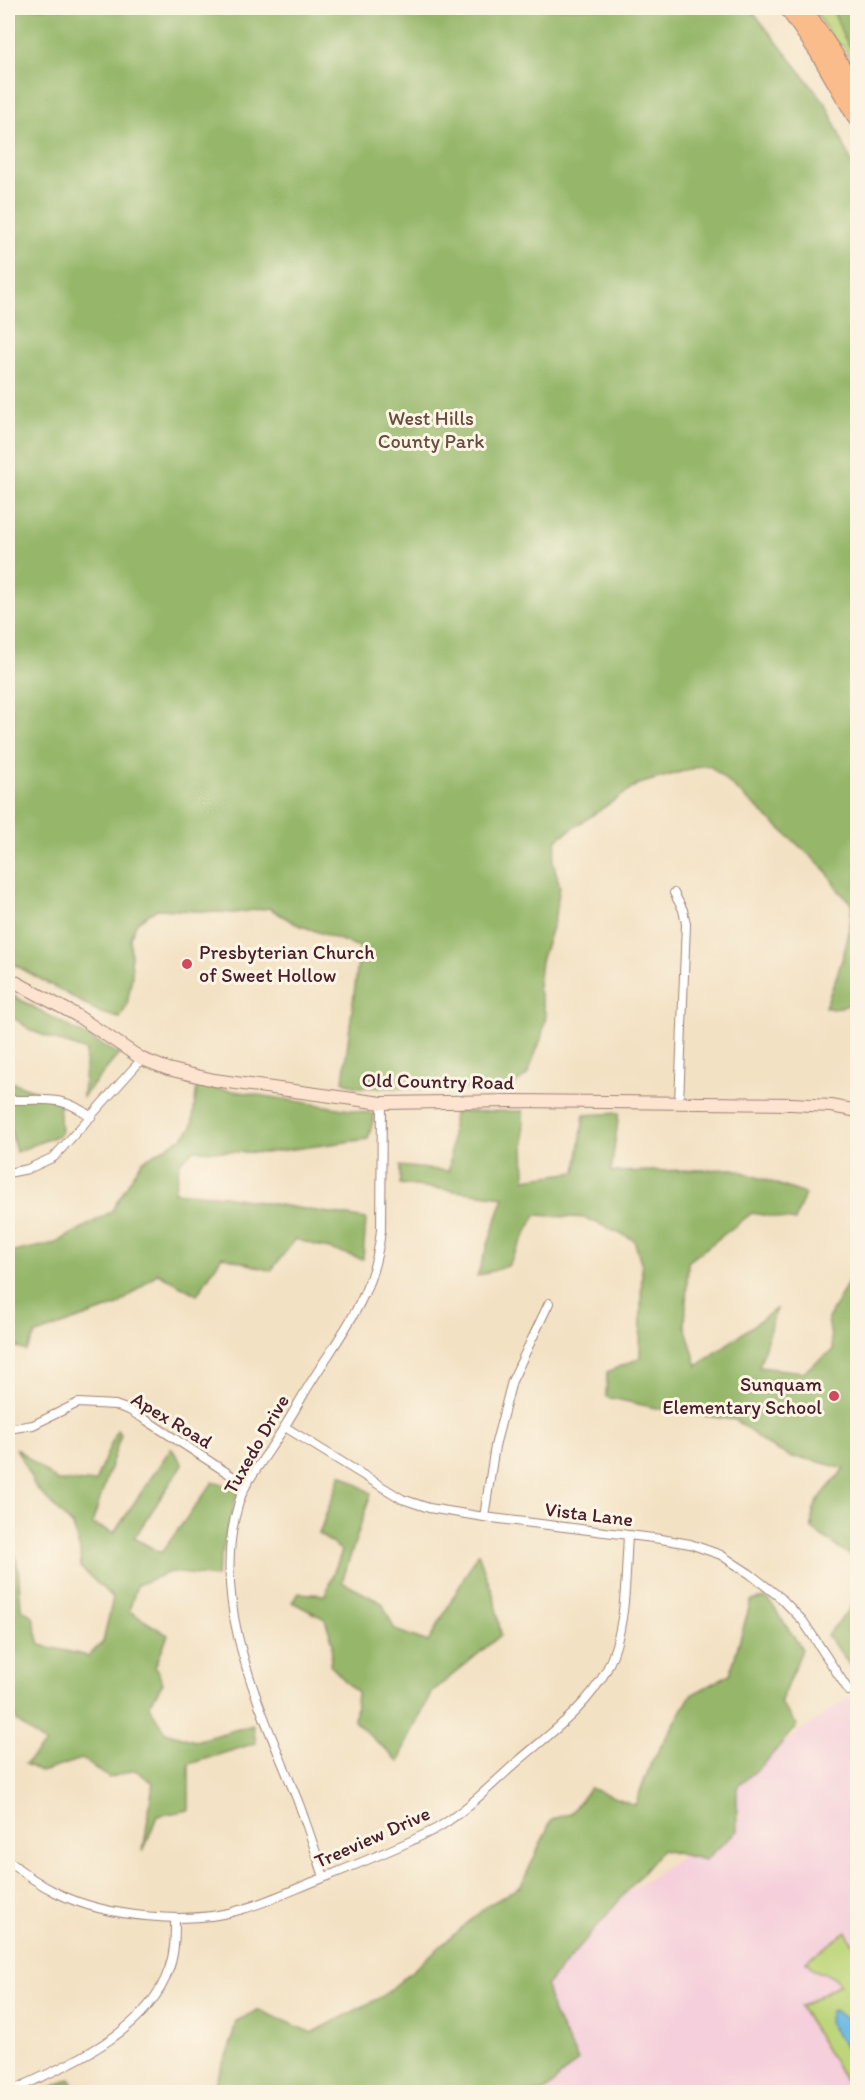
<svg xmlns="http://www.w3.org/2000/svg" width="865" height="2100" viewBox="0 0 865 2100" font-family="Itim,sans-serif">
	<rect width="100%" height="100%" fill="#fcf5e5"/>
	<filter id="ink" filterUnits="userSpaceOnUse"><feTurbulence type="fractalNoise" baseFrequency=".0167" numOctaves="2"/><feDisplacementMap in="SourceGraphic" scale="12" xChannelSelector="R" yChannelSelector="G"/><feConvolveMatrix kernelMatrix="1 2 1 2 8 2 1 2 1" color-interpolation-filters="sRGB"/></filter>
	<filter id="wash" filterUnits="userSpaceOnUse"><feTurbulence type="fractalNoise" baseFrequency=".008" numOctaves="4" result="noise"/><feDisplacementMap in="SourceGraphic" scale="24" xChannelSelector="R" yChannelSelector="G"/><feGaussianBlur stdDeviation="1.35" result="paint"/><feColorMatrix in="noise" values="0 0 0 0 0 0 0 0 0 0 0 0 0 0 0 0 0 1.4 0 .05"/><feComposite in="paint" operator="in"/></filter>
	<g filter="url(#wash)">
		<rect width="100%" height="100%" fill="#f3e1c3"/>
		<!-- built -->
		<path fill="#f5cfdb" d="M857,1692V2092H324L741,1818L722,1785Z"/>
		<!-- green -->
		<path fill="#bed67a" stroke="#847a52" stroke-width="1.5" d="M813,8H832L843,35L857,60V72L843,46L834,41Z
			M846,1932L857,1950V2092H852L800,2007L840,1984C829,1969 819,1979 806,1961Z"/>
		<!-- forest -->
		<path fill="#96b76a" stroke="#706b4a" stroke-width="1.5" d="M8,8H750L826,104L857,175V1003L832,1009L825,1007C838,973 851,941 852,904L839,891L825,869L710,766H701L639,784L557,839L553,861L560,887L554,921L541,961L538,987L546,1016L541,1039L527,1075L508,1090L356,1087L343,1081L360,947L296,924L269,908L234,913L157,909L137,922L130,938L132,976L127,1005L120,1018L101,1013L8,961Z
			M832,8H857V60L843,35Z
			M8,993L119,1054L83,1097L86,1051L32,1031L14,1018L8,1016Z
			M8,1081L59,1099L61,1134L16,1152L8,1120Z
			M197,1085L375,1114L368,1139L264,1153L194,1150L180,1162L174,1192L223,1196L366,1219L363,1259L295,1239L271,1271L222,1256L197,1295L158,1273L118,1305L36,1334L26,1351L8,1343V1253L56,1243L111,1212L142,1161L182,1138L192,1127Z
			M523,1111L525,1179L576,1172L584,1115L619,1113L611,1172L734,1169L805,1194L795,1221L752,1213L688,1262L685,1326L697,1366L776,1309L759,1367L803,1372L833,1350L828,1319L855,1270L858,1276L857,1560L812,1529C809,1501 829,1489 844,1469L813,1460L791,1457L767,1445L736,1420L665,1410L606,1397L607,1372L640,1358L642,1265L634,1240L586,1218L536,1215L508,1266L477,1276L504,1197L400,1184V1166L449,1171L454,1112Z
			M117,1430L121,1434L92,1524L114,1533L171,1448L183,1464L134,1538L161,1553L213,1482L238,1489L216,1577L170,1572L137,1585L129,1611L168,1635L155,1667L163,1683L149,1706L165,1732L195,1741L253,1725L256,1743L189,1764V1810L157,1816L143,1852L153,1783L135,1770L109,1778L82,1759L41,1772L25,1764L45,1744L17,1721L8,1703V1530L18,1567L21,1608L33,1617L40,1645L88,1656L103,1642L113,1598L81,1568L80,1551L73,1526L36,1488L16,1448L57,1481L95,1482Z
			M341,1474L371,1493L342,1582L382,1603L395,1630L428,1642L478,1553L494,1597L501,1635L432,1692L406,1743L399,1762L354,1721L357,1693L330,1665L333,1643L325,1619L292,1602L299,1593L325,1595L342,1551L319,1534Z
			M857,1593L858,1669L855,1671L827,1635L849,1610Z
			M764,1598L769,1600L802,1649L780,1703L797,1725L765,1763L737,1787V1831L705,1860L662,1850L546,1986L553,2013L578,2060L544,2092H211L230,2046L236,2021L259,2010L312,2033L383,1996L487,1906L521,1886L552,1819L570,1814L590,1788L635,1805L651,1763L691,1695L730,1674L751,1601Z
			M70,2079L80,2092H41Z"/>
		<!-- water -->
		<path fill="#6ab8e4" stroke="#5a6c88" stroke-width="1.5" d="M835,2010L857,2028V2064L828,2022L831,2011Z"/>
	</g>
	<g filter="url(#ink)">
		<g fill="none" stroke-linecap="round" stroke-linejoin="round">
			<!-- street casing -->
			<g stroke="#9e8077" stroke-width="10">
				<path id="street" d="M674,893L683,910L686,924L679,1103
					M8,1100C42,1101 62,1094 91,1117
					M8,1173L28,1169L54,1157L142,1059
					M285,1427L402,1499L429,1508L484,1517L661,1539L690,1544L721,1555L750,1574L781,1598L803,1621L849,1691
					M8,1429L33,1425L78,1403L115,1405L129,1410L146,1420L246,1485
					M484,1517L495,1446L512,1381L549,1303
					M8,1860C23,1873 39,1884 57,1893C105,1917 191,1926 243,1909C270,1901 297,1888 323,1878C353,1866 382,1854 411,1841C420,1836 431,1832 439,1827C468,1809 491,1785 516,1763C548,1735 587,1708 607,1669C627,1628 625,1580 628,1536
					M324,1877C316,1853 308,1828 299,1804C262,1710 207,1605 239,1502C244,1485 256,1470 266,1455C279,1436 291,1417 302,1397C336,1338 374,1302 381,1230L382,1103
					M9,2092C65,2066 148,2033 169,1969C175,1952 175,1936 175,1919"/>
			</g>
			<!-- secondary casing -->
			<g stroke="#9e8077" stroke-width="14">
				<path id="secondary" d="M8,978L76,1015L142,1059L168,1069L214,1080L382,1103L513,1101L791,1104L831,1106L858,1111"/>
			</g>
			<!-- highway casing -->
			<g stroke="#9e8077" stroke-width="17">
				<path id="highway" d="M787,8L818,53L858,122
					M804,8L835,54L858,94"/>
			</g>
			<!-- street -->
			<use href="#street" stroke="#fff" stroke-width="8"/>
			<!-- secondary -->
			<use href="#secondary" stroke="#fde4d0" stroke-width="12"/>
			<!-- highway -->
			<use href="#highway" stroke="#f9bc8a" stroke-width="15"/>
		</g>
	</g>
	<!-- markers -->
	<g fill="#d1495b" stroke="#fcf5e5" stroke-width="2">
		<circle cx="187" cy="964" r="6"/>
		<circle cx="834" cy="1396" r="6"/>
	</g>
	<g text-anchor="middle" stroke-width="6" stroke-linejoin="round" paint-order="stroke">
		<!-- park labels -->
		<g font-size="20" fill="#674d3f" stroke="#fcf5e5">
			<text x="431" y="425">West Hills<tspan x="431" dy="23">County Park</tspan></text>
		</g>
		<!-- poi labels -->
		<g font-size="20" fill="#4a1f2b" stroke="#fcf5e5" text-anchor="start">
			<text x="199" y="959">Presbyterian Church<tspan x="199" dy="23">of Sweet Hollow</tspan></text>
			<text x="822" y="1391" text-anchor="end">Sunquam<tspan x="822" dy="23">Elementary School</tspan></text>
		</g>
		<!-- street labels -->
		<g font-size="20" fill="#4a1f2b" stroke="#fcf5e5">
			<text transform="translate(438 1081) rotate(1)" y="7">Old Country Road</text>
			<text transform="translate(172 1420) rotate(31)" y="7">Apex Road</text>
			<text transform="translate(256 1444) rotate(-60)" y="7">Tuxedo Drive</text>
			<text transform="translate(589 1514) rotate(7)" y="7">Vista Lane</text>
			<text transform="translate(372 1837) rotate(-24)" y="7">Treeview Drive</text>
		</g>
	</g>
	<!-- margin -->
	<rect width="865" height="2100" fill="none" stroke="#fcf5e5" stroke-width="30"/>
</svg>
